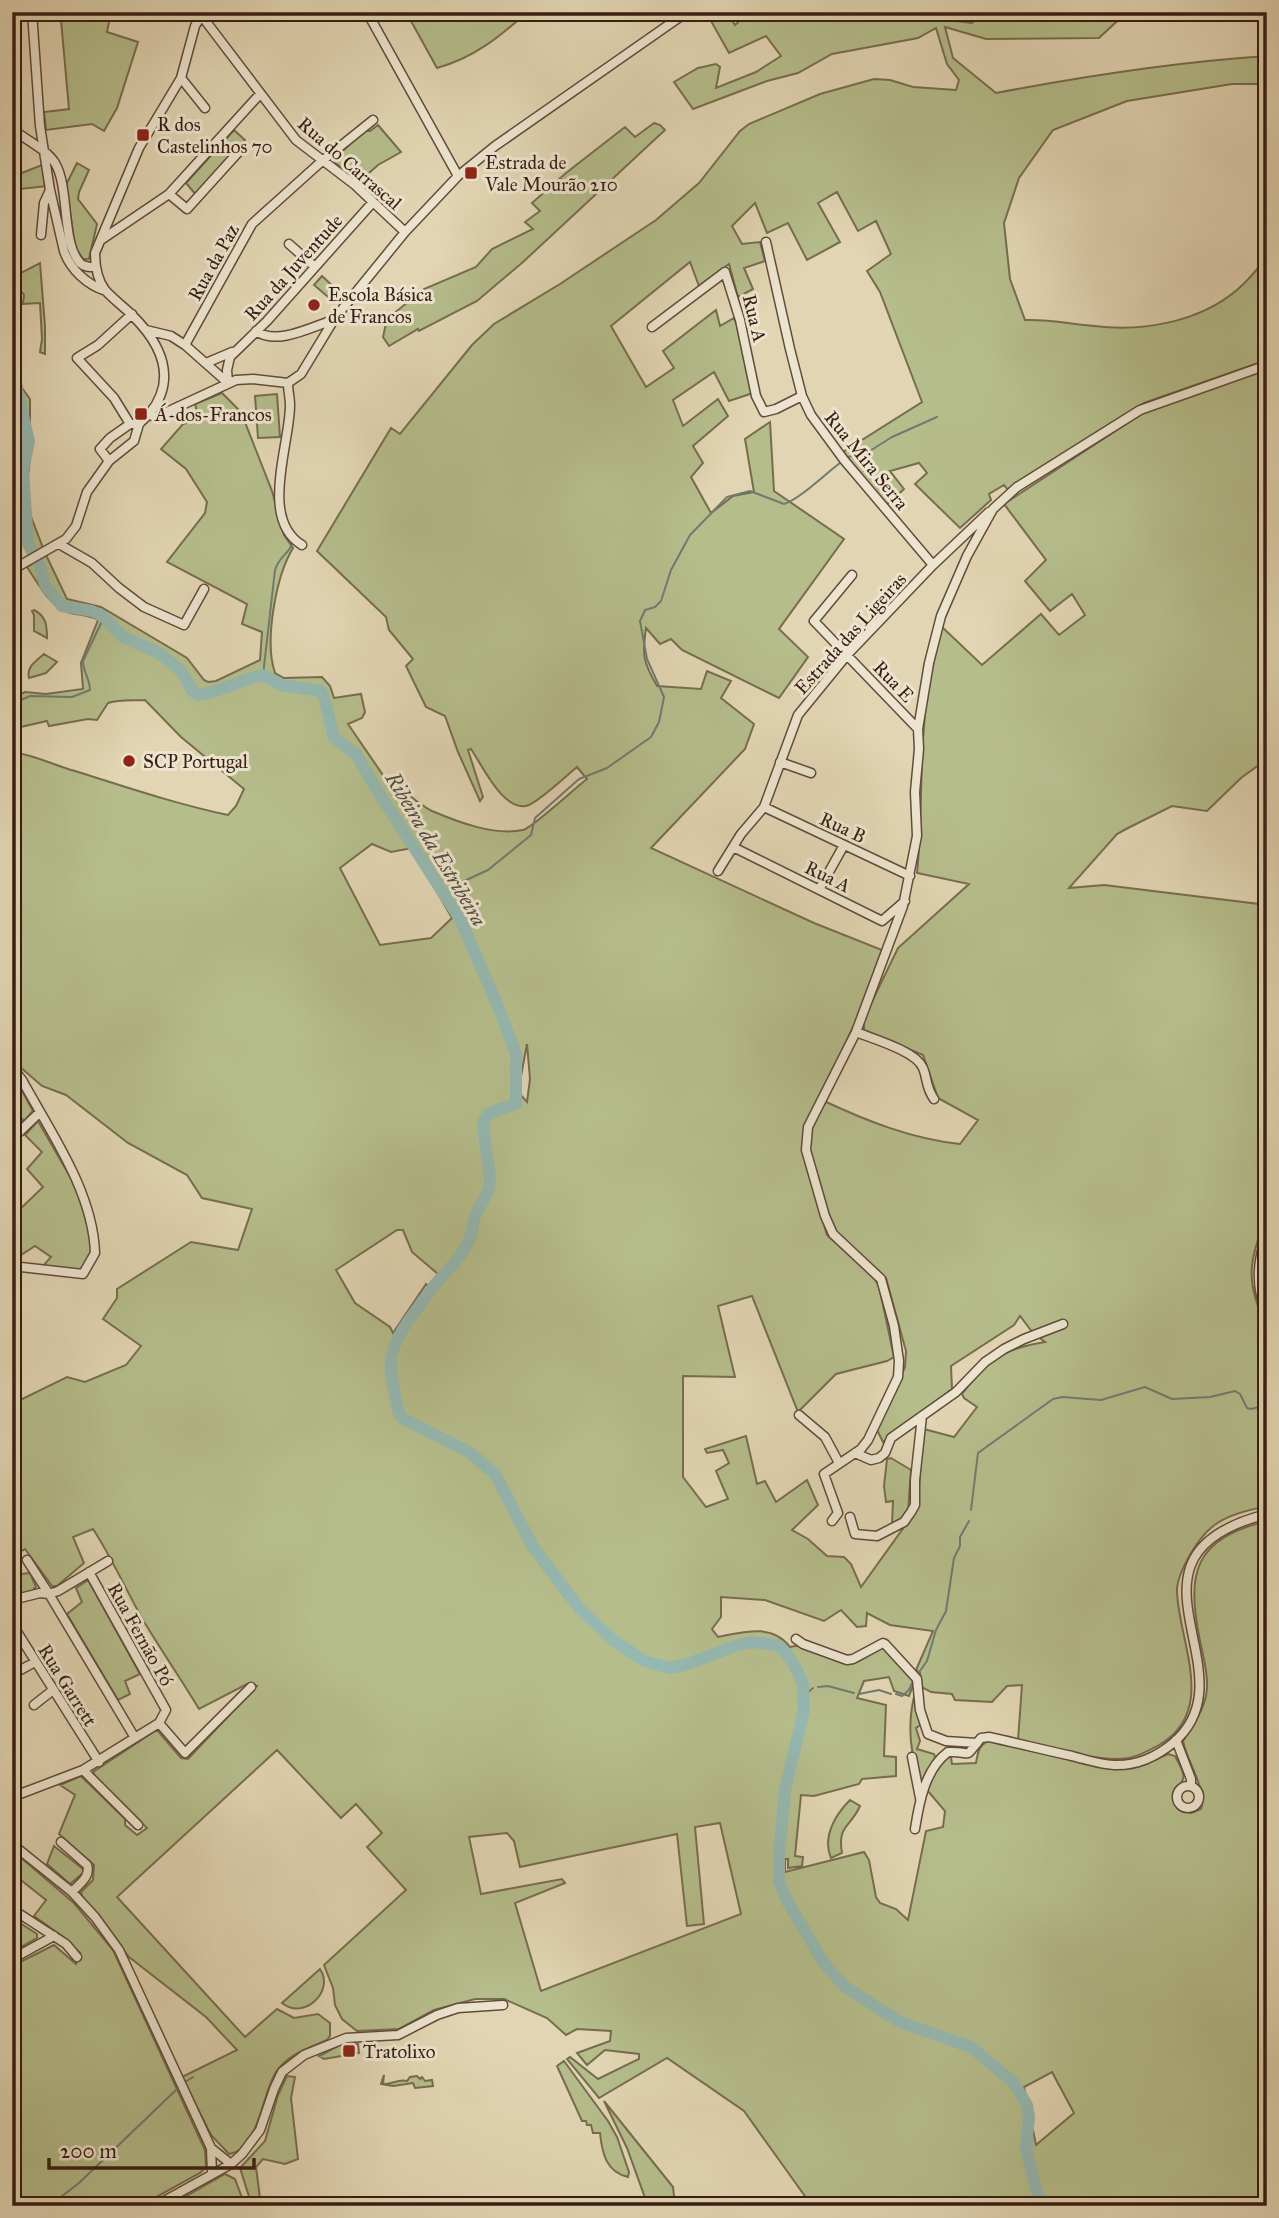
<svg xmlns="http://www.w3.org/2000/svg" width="1279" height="2218" viewBox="0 0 1279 2218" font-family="'IM FELL Great Primer',serif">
	<rect width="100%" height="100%" fill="#e2d5b3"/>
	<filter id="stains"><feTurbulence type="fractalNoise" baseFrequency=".00286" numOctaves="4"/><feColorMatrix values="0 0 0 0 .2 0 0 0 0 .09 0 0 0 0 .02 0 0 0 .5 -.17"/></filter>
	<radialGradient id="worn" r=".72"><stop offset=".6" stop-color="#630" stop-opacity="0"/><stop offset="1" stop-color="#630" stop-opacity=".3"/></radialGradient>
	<!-- green -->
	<path fill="#b5bd8b" stroke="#766d4f" stroke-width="2" fill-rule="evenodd" d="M86,12H111L107,32L138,42L117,108L104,131L92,124L46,130L44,112L69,109L61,20L86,18Z
		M406,12H527C500,37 473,58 437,68Z
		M706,12H726L735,25L750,12H902L906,15L972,23L978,17L996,19L1008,15V12H1127L1099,38L986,39L945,27L953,58L996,93C1085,76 1176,62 1267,56V84H1232L1127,101L1053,130L1019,178L1004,223L1010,279L1025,320C1049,319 1070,324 1094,326C1143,332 1200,322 1238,289C1249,280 1258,268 1267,257V360L1144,403L1008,490L1004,485L989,494L991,500L960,528L915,484L927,473L919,463L890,471L904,489L886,505L843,452L922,402L880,292L867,271L891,254L876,221L858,231L837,192L818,203L840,242L807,260L788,223L767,233L755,203L732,226L742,244L760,242L765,261L744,268L753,289L738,297L729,264L699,286L690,262L611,326L646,387L674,368L663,351L716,310L720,326L734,318L741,334L753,393L729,401L714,372L673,400L683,426L718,399L728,416L693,446L703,463L691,477L711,513L733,496L754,492L745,439L770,422L774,491L844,539L779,629L808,657L779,698L682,650L671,639L660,644L646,628C642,655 643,662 657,686L701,689L707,671L731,681L721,698L754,724L745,749L651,848L814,923L882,950L854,1025L804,1131L802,1148L827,1235L874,1278L879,1286L894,1357L887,1361L836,1374L798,1412L752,1296L718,1306L735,1377L683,1376V1477L706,1507L728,1499L716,1471L729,1463L723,1450L707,1453L705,1449L746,1436L757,1484L765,1481L776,1502L807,1480L818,1505L792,1530L808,1539L827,1556L844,1557L851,1564L861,1587L917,1509L924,1429L954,1437L977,1407L964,1398L962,1394C989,1359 1002,1349 1045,1342L1033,1333L1020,1316L1014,1325L951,1366L952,1389L883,1442L877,1430L905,1367L906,1351L886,1278L837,1233L829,1215L808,1150L811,1129L824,1101C867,1121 912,1139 960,1144L978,1120L938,1098L923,1055L864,1030V1018L898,948L969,884L917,873C923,817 919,761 926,705C929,679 936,652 941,626L982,665L1041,614L1059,635L1085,615L1072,594L1050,611L1025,581L1046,560L1004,504L1146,411L1267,368V759L1241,778L1207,811L1172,806L1128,828L1117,834L1069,888L1104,885L1267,905V1217C1248,1260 1245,1284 1267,1326V1506C1249,1510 1226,1515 1212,1527C1198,1538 1176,1574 1177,1592C1179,1643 1218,1711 1159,1745C1150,1750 1139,1756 1129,1758C1096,1763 1051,1747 1018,1740L1022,1685L1007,1686L992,1702L955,1700L952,1694L931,1692L922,1687L920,1673L916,1670L933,1631L890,1625L867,1613L866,1626L857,1627L841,1610L824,1621L765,1600L721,1597V1617L712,1629L718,1637C744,1632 772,1623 790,1647C811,1640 837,1668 854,1663C864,1660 874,1651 883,1646L915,1680L909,1696L894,1691L889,1677L864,1681L857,1698L886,1705L884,1756L896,1757V1776L862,1779L859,1784L814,1796L801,1795L795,1856L803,1857L802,1866L788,1868V1859H785V1872L864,1852L869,1860L876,1897L880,1903L896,1909L908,1920L926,1831L943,1827L945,1811L927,1790L937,1768L946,1757H951L952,1764L976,1763C978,1753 978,1746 988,1741L1111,1769L1138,1767L1168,1754L1175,1756C1185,1775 1188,1776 1174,1793V1800L1178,1809L1191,1813L1201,1809C1208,1791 1186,1760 1183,1741C1193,1724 1206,1708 1207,1688C1208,1672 1203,1656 1200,1641C1186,1572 1194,1539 1267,1521V2206H812L744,2111L667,2058L599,2098L567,2059L570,2057L598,2079L639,2059V2054L605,2050L587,2065L577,2053L610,2041L611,2031L577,2029L566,2035L547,2018L504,1999H475L434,2010L399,2029L357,2031L342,2019L335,2005L333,1988L324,1965L406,1890L367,1847L382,1833L356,1804L341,1818L277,1750L117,1897L245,2037L277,2009L294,2018L318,2014L330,2023V2036L327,2040C309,2048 288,2054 276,2072C262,2093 259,2150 229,2154L211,2135L182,2077L237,2050L206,2017L129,1957L82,1896L81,1892L93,1880L94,1865L59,1834L75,1795L60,1785L81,1776L125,1819V1825L137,1835L147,1828L94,1775L93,1772L155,1731H158L181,1758L188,1759L257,1686L247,1684L199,1709C181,1679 161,1650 143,1620C126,1590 112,1558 93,1529L73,1537L84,1563L57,1586H52L25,1549L12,1556V1408L20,1400L67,1377L85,1382L126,1365L141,1346L103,1319L117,1298V1289L191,1242L238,1250L252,1209L202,1198L187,1175L128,1143L66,1095L42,1086L12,1060V752C35,755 53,765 75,771C126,787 176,804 228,815L236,806L244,789L181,737L145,700C132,701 121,699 108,703L97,720L88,719L49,726L47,721L12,729V698L25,692L46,694L83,689L81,663L98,620C86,613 75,616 65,611C48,603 37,582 27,567L46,555L67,599L101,607L187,658L204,680L208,682L216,681L260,660L262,632L242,624L247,604L167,562L205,513L207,502L186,469L161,449L183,424L199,419L195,404L222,393L241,412L272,491L284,535L293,548C276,576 264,641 275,673L284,678L322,677L330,686L334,698L361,694L365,712L362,718L348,724L387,781C403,787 415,803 432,811C458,822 494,836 523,830C532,828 575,788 587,779L577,767C565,777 542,799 529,805C505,815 482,765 471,749L468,750L483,797L480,801L458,752L445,716L426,707L406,666L413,659L389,630L386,617L317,551L391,428L400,434L472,345L494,324L560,284L656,220L699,183L740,131L749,124L820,94L874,79L890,80L913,87L956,90L959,80L947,64L936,28L918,38L832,54L798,73L767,81L693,109L674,82L698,68L716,64L720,67L716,88L756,72L781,56L766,36L729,53ZM372,844L391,852L412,848L452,918L431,938L380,945L340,868ZM527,1044L530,1079L527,1102L518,1092ZM397,1230H403L412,1252L438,1274L428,1286L426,1284L393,1333L390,1327L355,1303L336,1270ZM720,1823L741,1914L541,1991L515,1903L565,1883L562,1879L481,1894L469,1837L507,1833L514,1841L520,1867L677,1834L687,1926L704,1924L695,1827ZM1052,2072L1074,2113L1036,2145L1024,2087Z
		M654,123L660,125L665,130L523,262L477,301L419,331L418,329L389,346L383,337L387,319L424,289L476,267L492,249L533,229L525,222L540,211L532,203L566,173L625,127L635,137Z
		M378,125L401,152L378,165L360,181L335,163L334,159L364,131H370Z
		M234,130L245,140L196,195L186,183Z
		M77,163L89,170L79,192L78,199L97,224L89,259H83L75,247L67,190V183Z
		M42,165L48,186L20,189L19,174Z
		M40,263L45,326V354L40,352L42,339L40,303L23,304L24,295L20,290L13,286V277Z
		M322,276L336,289L328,297L314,285Z
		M12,355L22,388L30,399V459L26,492L30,514L43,548L31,554L17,510L14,511L12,540Z
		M277,394L280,437L258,438L255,396Z
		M34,610C46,616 47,625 47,638L34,631V615L32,611Z
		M44,654L57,662L46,673L29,678C26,667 36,661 44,654Z
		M12,1077L19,1085L33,1111L24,1121L12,1109Z
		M38,1121L76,1187L83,1209L93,1247L84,1266L79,1270L43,1266L51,1257L35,1246L12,1261V1217L43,1187L27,1169L42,1152L25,1135Z
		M891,1458L911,1470L908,1512L905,1516L892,1524L893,1501L886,1502L884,1486L887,1459Z
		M12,1559L20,1574L30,1573L36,1587L32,1591L12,1596Z
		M88,1580L140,1674L125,1681L130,1694L118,1700L67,1614L82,1602L76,1588Z
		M915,1693L922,1724L916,1728L920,1741L917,1749L934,1754L935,1757L924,1786C909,1759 907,1722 915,1693Z
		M850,1800L860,1806C851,1827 837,1825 842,1853L831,1858C822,1837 835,1815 850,1800Z
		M54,1846L83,1869V1873L70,1884L47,1864Z
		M12,1850L74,1903L113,1950L205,2150L206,2167L200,2173L140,2206H12V1966L54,1945L76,1964L80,1953L66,1939L34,1916L46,1900L12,1873Z
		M12,1918L37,1934V1938L12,1952Z
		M320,1969C335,1991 304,2021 282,2003Z
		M358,2044L359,2053L324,2059L319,2056L340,2045Z
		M564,2061L608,2121L617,2137L629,2172L628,2177C606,2172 602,2153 600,2133H593L591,2125H587L586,2121H582L557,2066Z
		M384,2075L383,2084C393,2085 398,2078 407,2081L410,2077L417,2076L420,2079L422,2077L425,2081L432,2080L433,2086L415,2088L413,2083L393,2086L381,2084Z
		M287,2076L295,2077L291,2098L298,2159L285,2164L263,2159L256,2167L261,2206H252L240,2168L265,2141L278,2095Z
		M604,2101L673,2187L675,2206H648L627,2148Z
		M225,2174L235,2179L245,2206H169Z"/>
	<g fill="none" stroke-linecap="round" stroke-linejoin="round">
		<!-- stream -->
		<path stroke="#707a72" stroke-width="2" d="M848,457L865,454L892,437L937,417
			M263,675L275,570C280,555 288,555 292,544
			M12,704L30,696L72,697L90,690C90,679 83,672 83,661L104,617
			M445,895L449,888L488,870L531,835L535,818L579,779L607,768L651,737L659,722L664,697L647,659L640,621L645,610L655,607L661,601L671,570L690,535L727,497L750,491L784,504C800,499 825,474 840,463
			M971,1510L978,1453L1053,1399L1062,1397L1101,1400L1145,1387L1172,1399L1210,1397L1235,1391L1240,1394L1247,1408L1251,1409L1267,1405
			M917,1675L927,1661L936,1630L946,1611L954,1558L960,1546V1537L969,1521
			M818,1687L828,1686L854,1693
			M859,1694L879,1690L891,1694
			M896,1694L902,1696L909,1690L913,1681
			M804,1696L813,1688
			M185,2082L193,2077
			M49,2206L79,2183L177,2089"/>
		<!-- river -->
		<path stroke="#95b8b1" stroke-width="12" d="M12,369L29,441L23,470L28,544L39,563L45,585L62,606L92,611L104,617L123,637L159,653L181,671L192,690L198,695C220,692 241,680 263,675L281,685L321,691L324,698
			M326,705L334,738L356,754L375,787L460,919L495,999L516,1054V1104C506,1108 487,1110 484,1121C481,1130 490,1165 490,1180C490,1194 481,1202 476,1214C473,1221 473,1228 471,1235C465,1252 452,1266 440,1279C430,1290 423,1301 414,1313C383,1354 389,1366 399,1414L402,1418L469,1452L495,1474L533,1547L579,1608L613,1640L644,1661L670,1668L685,1665L738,1645L753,1642L777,1645L787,1654L796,1668L803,1684L804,1710L785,1790L779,1856V1881L787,1901L824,1963L844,1986L900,2022L971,2047L1014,2083L1027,2105L1029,2117L1026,2149L1038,2196L1046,2206"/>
		<!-- minor casing -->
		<g stroke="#624b3b" stroke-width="11">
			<path id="minor" d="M32,12L40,126L50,190L64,251C70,269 87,285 106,291
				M367,12L458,176
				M201,15L296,140L355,185L405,232
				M181,78L205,108
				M12,129C25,139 46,149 55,163C70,188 61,242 80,263C84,267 89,267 95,267
				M169,194L187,209L243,147
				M41,235L44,203L50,190
				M101,240L169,194L260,94
				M766,242L790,349L802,396L811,415L844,460L933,565
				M289,244L315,267
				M132,314L98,345L77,358L114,398L130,424H139
				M652,327L725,272L740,320L756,396L764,412L776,409L802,396
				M146,330L171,336L185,345L228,383
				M256,331C276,346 312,327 333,320
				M185,345L252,224L322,161L373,120
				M206,363L232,352
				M228,383L227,370L230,357L267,321L373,202
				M288,383L301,374L335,318L405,232L458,176L495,146L687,12
				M288,383C288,391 290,398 290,405C290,445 259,519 302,545
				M149,415L156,417L236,380L253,379L288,383
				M139,424C142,420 147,417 150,413C178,378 160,343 133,316C124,307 113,299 105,290C97,279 95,266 95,253L139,148L181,78L195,26L203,12
				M109,461L100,449L110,438L130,424
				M59,544L92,563L119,588L144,607L184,625L204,589
				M12,570L66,539L76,526L87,492L109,461L134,441L139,424
				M852,575L814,621L918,729
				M780,762L811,773
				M764,807L910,876
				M733,847L882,921L905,901
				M718,871L741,834L764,807L798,715L847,655L933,565L989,512
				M820,888L844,845
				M856,1032C873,1039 916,1051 923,1068C928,1080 925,1086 934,1099
				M12,1067L22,1080C51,1133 93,1192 95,1253L83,1274L12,1266
				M12,1139L40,1112
				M1267,1235C1257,1261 1255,1287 1267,1312
				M799,1415L825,1437L839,1463
				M855,1453L871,1460L879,1458L885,1453L891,1438L956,1392L985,1362L1004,1349L1024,1339L1063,1324
				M850,1517L855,1534L877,1536L904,1522L911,1512L915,1505V1480L922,1416
				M832,1521L838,1513L824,1474L861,1449L868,1440L898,1377L899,1361L894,1326L881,1279L833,1234L825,1216L806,1150L808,1127L856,1032L903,906L917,836L915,792L919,749L918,729L929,663L941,616L967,556L993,509L1017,487L1140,410L1267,365
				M27,1560L49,1594L135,1738
				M12,1600L40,1593L49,1594L58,1591L108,1561
				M12,1624L99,1762
				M796,1639L803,1644L847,1660L853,1659L883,1643L885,1644L917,1679L920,1710L928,1734L946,1741L977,1743
				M15,1673L35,1662
				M34,1705L53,1690
				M159,1723L185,1753L251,1687
				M1176,1740L1191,1779V1786
				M912,1757L920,1798
				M83,1770L138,1825
				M1177 1797a11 11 0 1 1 22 0a11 11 0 1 1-22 0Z
				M12,1797L83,1770L159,1723L166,1710L89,1572
				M915,1829C919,1803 925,1769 948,1752C975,1751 962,1761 981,1738L989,1737C1017,1743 1044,1750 1072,1756C1086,1760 1100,1764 1114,1765C1136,1766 1156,1757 1173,1743C1256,1673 1102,1556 1267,1514
				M61,1842L87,1865C91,1877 79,1884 72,1892
				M12,1844L72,1892L95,1917L119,1950L211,2148L212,2173
				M12,1909L66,1944L77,1957
				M12,1959L54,1936
				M211,2148L231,2164
				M155,2206L231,2164L242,2154L260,2130L274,2089L282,2072L304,2055L346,2038L398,2035L437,2015L458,2008L503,2005"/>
		</g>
		<!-- minor -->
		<use href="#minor" stroke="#ece4ce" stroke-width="8"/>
	</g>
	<!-- markers -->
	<g fill="#8f2418" stroke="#ece4ce" stroke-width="2.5">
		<rect x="136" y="128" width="14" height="14" rx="3.5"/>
		<rect x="464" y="166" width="14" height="14" rx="3.5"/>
		<circle cx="314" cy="305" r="7"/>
		<rect x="134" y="407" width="14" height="14" rx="3.5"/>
		<circle cx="129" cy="761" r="7"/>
		<rect x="342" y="2044" width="14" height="14" rx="3.5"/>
	</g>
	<g text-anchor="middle" stroke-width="6" stroke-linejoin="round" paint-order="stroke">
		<!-- poi labels -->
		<g font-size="19" fill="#381d13" stroke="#ece4ce" text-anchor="start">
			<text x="157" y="131">R dos<tspan x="157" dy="22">Castelinhos 70</tspan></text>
			<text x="485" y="169">Estrada de<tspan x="485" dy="22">Vale Mourão 210</tspan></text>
			<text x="328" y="301">Escola Básica<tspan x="328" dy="22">de Francos</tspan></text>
			<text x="155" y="421">Á-dos-Francos</text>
			<text x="143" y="768">SCP Portugal</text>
			<text x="363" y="2058">Tratolixo</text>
		</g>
		<!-- street labels -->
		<g font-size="19" fill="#381d13" stroke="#ece4ce">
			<text transform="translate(350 163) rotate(41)" y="7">Rua do Carrascal</text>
			<text transform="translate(213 262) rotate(-61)" y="7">Rua da Paz</text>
			<text transform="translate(293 267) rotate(-48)" y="7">Rua da Juventude</text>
			<text transform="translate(755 318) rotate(76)" y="7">Rua A</text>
			<text transform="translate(867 460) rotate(51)" y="7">Rua Mira Serra</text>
			<text transform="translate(850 633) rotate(-48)" y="7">Estrada das Ligeiras</text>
			<text transform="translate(894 681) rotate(46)" y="7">Rua E</text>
			<text transform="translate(843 827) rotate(25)" y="7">Rua B</text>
			<text transform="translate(828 876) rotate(26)" y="7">Rua A</text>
			<text transform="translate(141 1634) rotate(61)" y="7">Rua Fernão Pó</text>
			<text transform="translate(68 1685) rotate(58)" y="7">Rua Garrett</text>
		</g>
		<!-- water labels -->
		<g font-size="21" font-style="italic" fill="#544c42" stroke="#ece4ce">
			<text transform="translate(436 849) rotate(59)" y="7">Ribeira da Estribeira</text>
		</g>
	</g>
	<!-- margin -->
	<rect width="1279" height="2218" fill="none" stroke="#e2d5b3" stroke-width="42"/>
	<rect x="14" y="14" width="1251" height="2190" fill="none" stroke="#381d13" stroke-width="3.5"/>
	<rect x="21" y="21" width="1237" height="2176" fill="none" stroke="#381d13" stroke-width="2"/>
	<!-- scale -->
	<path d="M49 2158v10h205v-10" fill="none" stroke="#381d13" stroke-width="3.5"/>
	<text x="60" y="2158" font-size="21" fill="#381d13" stroke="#ece4ce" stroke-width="5" paint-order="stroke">200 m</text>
	<rect width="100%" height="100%" filter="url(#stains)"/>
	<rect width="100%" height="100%" fill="url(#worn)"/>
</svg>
